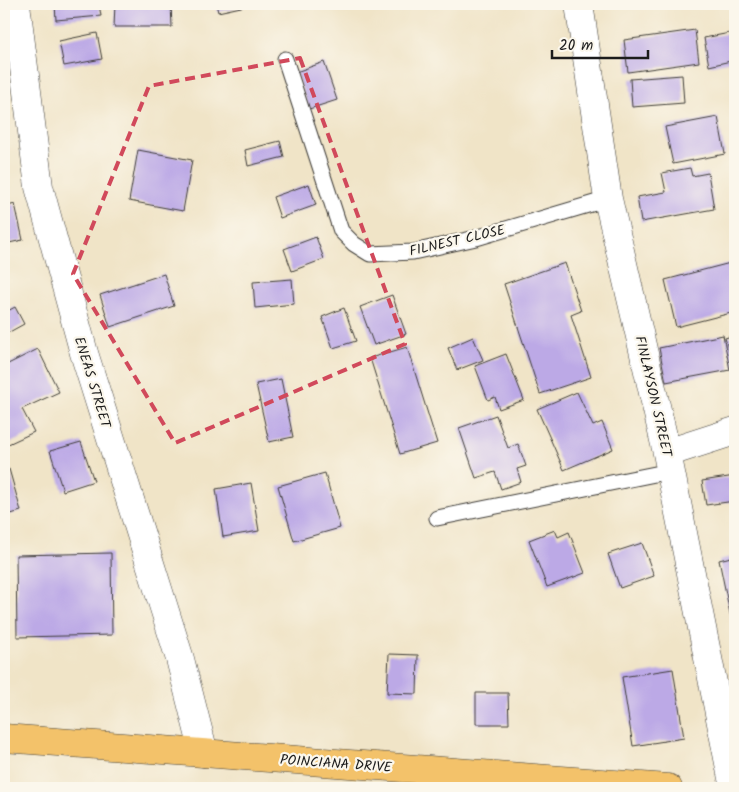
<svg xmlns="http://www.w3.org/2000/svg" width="739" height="792" viewBox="0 0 739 792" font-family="Kalam,sans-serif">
	<rect width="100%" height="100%" fill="#fbf7ec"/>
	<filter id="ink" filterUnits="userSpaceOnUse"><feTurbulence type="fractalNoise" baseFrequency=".02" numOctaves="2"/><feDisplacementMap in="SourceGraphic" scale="10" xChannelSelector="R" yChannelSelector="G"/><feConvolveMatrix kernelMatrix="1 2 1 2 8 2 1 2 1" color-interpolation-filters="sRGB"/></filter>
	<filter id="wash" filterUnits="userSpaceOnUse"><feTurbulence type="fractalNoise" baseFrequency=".0096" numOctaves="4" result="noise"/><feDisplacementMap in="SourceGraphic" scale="20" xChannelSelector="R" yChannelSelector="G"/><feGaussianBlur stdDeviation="1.12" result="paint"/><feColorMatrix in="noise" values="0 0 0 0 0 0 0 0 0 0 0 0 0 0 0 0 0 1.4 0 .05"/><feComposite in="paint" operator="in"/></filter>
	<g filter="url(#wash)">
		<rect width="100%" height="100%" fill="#f0e4c7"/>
		<g id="blocks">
			<!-- building -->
			<path fill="#bca9e6" d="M55,4H99L101,16L56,20Z
				M115,4H171L172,27H114Z
				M216,4H250V5L218,12Z
				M695,30L699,62L628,72L624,40Z
				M735,32V60L709,66L704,38Z
				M97,33L102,59L64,66L59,41Z
				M324,62L337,100L309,109L296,72Z
				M682,75L684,103L632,107L630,79Z
				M718,117L725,154L673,164L665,127Z
				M280,141L284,157L248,166L245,150Z
				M138,150L192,160L183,211L129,201Z
				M690,168L692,176L708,173L714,209L641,222L637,197L666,192L662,173Z
				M309,184L316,205L280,218L273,197Z
				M15,204L23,240L4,244V207Z
				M316,237L324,259L292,271L284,249Z
				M734,262L735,312L676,327L665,280Z
				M565,263L581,311L571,315L591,377L540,394L504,284Z
				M164,274L174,306L110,327L100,295Z
				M292,279L294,304L255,308L253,282Z
				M392,295L406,334L374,345L360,307Z
				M15,307L24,324L4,335V313Z
				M344,308L356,341L333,348L322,317Z
				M723,335L730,370L666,382L659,348Z
				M735,335V370L725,338Z
				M473,337L483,360L457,370L448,348Z
				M407,347L437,443L400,454L370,358Z
				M38,349L59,392L22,409L34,432L4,446V366Z
				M506,354L524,400L499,409L495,397L488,400L475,366Z
				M281,379L293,437L269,442L256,384Z
				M577,392L593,426L602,422L613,449L564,470L537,409Z
				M496,415L508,448L518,444L526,466L517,469L521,482L501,489L495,472L476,478L459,428Z
				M81,442L94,481L63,491L50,451Z
				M9,469L21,511L4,516V470Z
				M325,473L340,528L294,541L278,486Z
				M735,476V501L706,505L702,481Z
				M251,483L259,531L223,537L216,489Z
				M555,530L558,537L569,532L585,573L547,587L529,540Z
				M642,543L654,576L620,588L608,554Z
				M111,553L112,635L17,637L16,555Z
				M735,556V622L732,623L719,560Z
				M389,654L418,655L417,694L387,693Z
				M673,669L684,738L633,746L622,677Z
				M476,693H508L509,724H476Z"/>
		</g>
	</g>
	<g filter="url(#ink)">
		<use href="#blocks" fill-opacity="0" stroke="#3c3a36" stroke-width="1"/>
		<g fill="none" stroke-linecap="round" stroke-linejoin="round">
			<!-- lane casing -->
			<g stroke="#3c3a36" stroke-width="17">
				<path id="lane" d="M285,59L341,231L354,244L370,254L413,252L476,238L608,199
					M437,518L670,471"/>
			</g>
			<!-- street casing -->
			<g stroke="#3c3a36" stroke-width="29">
				<path id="street" d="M16,4L39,187L84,353L180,659L204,753
					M579,4L608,199L667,453L734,788
					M667,453L735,431"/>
			</g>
			<!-- primary casing -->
			<g stroke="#3c3a36" stroke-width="29">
				<path id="primary" d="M4,738L668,788"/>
			</g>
			<!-- lane -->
			<use href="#lane" stroke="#fff" stroke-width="15"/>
			<!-- street -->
			<use href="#street" stroke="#fff" stroke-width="28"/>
			<!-- primary -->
			<use href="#primary" stroke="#f3c26a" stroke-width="28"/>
		</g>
	</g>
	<!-- marked area -->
	<path fill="none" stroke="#d1495b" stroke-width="4" stroke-dasharray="10 6" stroke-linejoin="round" d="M300,58L405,344L175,443L73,274L149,86Z"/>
	<g text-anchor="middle" stroke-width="4.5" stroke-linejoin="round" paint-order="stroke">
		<!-- street labels -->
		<g font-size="14" fill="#1c1c1c" stroke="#fbf7ec">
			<text transform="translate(457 240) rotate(-13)" y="5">FILNEST CLOSE</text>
			<text transform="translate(93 382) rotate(73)" y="5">ENEAS STREET</text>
			<text transform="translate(654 396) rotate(77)" y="5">FINLAYSON STREET</text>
			<text transform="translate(336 763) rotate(4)" y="5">POINCIANA DRIVE</text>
		</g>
	</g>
	<!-- margin -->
	<rect width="739" height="792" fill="none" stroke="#fbf7ec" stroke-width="20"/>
	<!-- scale -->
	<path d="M552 50v8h96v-8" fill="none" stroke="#1c1c1c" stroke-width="2.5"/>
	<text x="559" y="50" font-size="15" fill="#1c1c1c" stroke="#fbf7ec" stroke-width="4" paint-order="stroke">20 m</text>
</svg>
